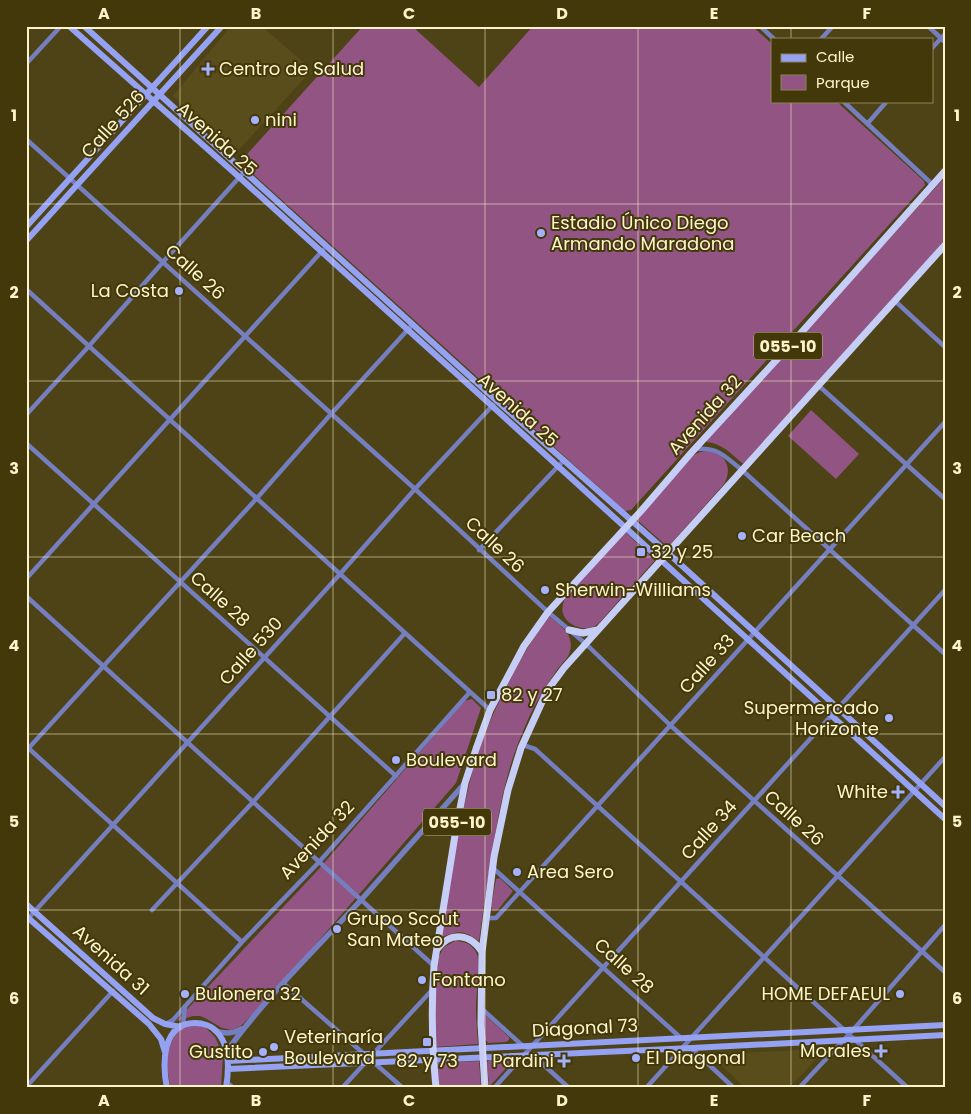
<svg xmlns="http://www.w3.org/2000/svg" width="971" height="1114" viewBox="0 0 971 1114" font-family="Poppins,sans-serif">
	<rect width="100%" height="100%" fill="#4d4316"/>
	<!-- built -->
	<path fill="#594d1b" d="M231,26H262L312,70L236,153L173,96Z
		M822,1049V1053L789,1088H745L723,1067L714,1054Z"/>
	<!-- green -->
	<path fill="#915483" d="M363,26H412L479,87L533,26H752L772,44V101H836L924,181L925,185L631,510L625,511L240,162Z
		M945,177V240L744,463H742C730,453 723,444 707,442V440Z
		M811,410L859,454L836,479L788,436Z
		M707,451C726,453 733,468 724,484L668,547L636,519L694,455L700,452Z
		M624,531L655,560L599,623C596,625 594,627 592,627C583,631 568,625 564,616C560,608 564,600 568,593Z
		M548,615C559,625 575,634 570,651C569,658 559,666 555,673C543,690 532,709 524,729C507,767 500,806 493,847C488,878 483,909 479,941C463,930 460,930 442,937L441,936C448,890 455,844 466,798C470,781 474,763 480,747C497,700 521,657 548,615Z
		M472,699L481,708L456,783L274,992L242,1025L235,1029L231,1030L222,1028L205,1018L200,1016H193L176,1021L318,870L464,701Z
		M500,878L513,891L498,910L493,911L491,907L496,879Z
		M455,941C465,941 472,944 477,954C480,962 476,997 476,1008C476,1020 477,1032 478,1044L435,1047L436,982L438,958L444,947Z
		M484,1014L509,1037V1040L506,1042L488,1043L485,1039Z
		M190,1024L204,1026L215,1037L223,1055L221,1088H171L170,1086L166,1061L171,1043L179,1028Z
		M491,1059H506L509,1061V1065L489,1087L487,1062Z
		M479,1061L481,1088H439L437,1063Z"/>
	<g fill="none" stroke-linecap="round" stroke-linejoin="round">
		<!-- minor -->
		<path stroke="#757fc0" stroke-width="4.5" d="M760,26L774,39
			M928,26L945,42
			M821,39L833,26
			M932,48L945,34
			M26,64L61,26
			M843,101L933,185
			M868,123L887,101
			M26,139L415,489L548,612L586,644L670,725L945,972
			M26,289L490,710
			M895,301L945,347
			M819,386L945,499
			M26,415L89,346L163,262L245,171
			M26,443L396,776
			M694,449C719,447 724,456 742,470L945,654
			M479,550L564,460
			M26,579L323,250
			M26,596L434,966
			M523,745L535,749L908,1088
			M26,746L242,942
			M26,751L257,498L331,414L413,324
			M493,868L682,1039
			M152,910L253,802L405,633
			M486,918H496L945,422
			M26,921L340,574L415,489L493,405
			M283,983L403,1088
			M482,1009L524,1047
			M166,1024L173,1020L242,942L319,862L470,692
			M183,1025L185,1006
			M691,1048L734,1088
			M373,1054L432,990
			M534,1056L569,1088
			M26,1087L113,991
			M342,1088L365,1063
			M494,1088L945,590
			M646,1088L945,757
			M799,1088L853,1030L945,925"/>
		<!-- tertiary -->
		<path stroke="#757fc0" stroke-width="5.5" d="M436,815L456,829
			M216,1031C225,1034 233,1034 241,1029
			M226,1052C266,997 315,950 361,900C396,861 430,822 465,783
			M227,1083L233,1088"/>
		<!-- secondary -->
		<path stroke="#95a2f4" stroke-width="6" d="M69,26L239,177L492,406L945,819
			M84,26L497,401L668,553L945,806
			M26,227L208,26
			M26,241L222,26
			M26,904L153,1018L165,1024L181,1027
			M26,916L149,1024L161,1039L165,1052
			M228,1061L945,1025
			M228,1069L692,1048L945,1035
			M167,1088C162,1064 162,1023 195,1023C203,1023 212,1026 217,1032C230,1046 229,1070 226,1088"/>
		<!-- trunk -->
		<path stroke="#c6cef8" stroke-width="7" d="M569,630L583,633L597,630
			M438,948C451,931 471,934 482,952
			M436,1088C432,1047 431,1007 434,966L456,829L465,783L476,749L490,710L524,646L548,612L641,511L691,453L792,343L945,171
			M485,1088L481,1024L482,952L494,857L508,790L521,748L547,691L564,668L599,629L945,245"/>
	</g>
	<!-- grid -->
	<path fill="none" stroke="#fef4cb" stroke-width="1" stroke-opacity="0.55" d="M180,26V1088M333,26V1088M485,26V1088M638,26V1088M791,26V39M791,101V1088M26,204H945M26,381H945M26,557H945M26,734H945M26,910H945"/>
	<!-- markers -->
	<g fill="#a5b1fc" stroke="#423809" stroke-width="2">
		<path d="M205.5 61.5h5v5h5v5h-5v5h-5v-5h-5v-5h5z"/>
		<circle cx="255" cy="120" r="5"/>
		<circle cx="541" cy="233" r="5"/>
		<circle cx="179" cy="291" r="5"/>
		<circle cx="742" cy="536" r="5"/>
		<rect x="636" y="547" width="10" height="10" rx="2.5"/>
		<circle cx="545" cy="590" r="5"/>
		<rect x="486" y="690" width="10" height="10" rx="2.5"/>
		<circle cx="889" cy="718" r="5"/>
		<circle cx="396" cy="760" r="5"/>
		<path d="M895.5 784.5h5v5h5v5h-5v5h-5v-5h-5v-5h5z"/>
		<circle cx="517" cy="872" r="5"/>
		<circle cx="337" cy="929" r="5"/>
		<circle cx="422" cy="980" r="5"/>
		<circle cx="185" cy="994" r="5"/>
		<circle cx="900" cy="994" r="5"/>
		<rect x="422" y="1037" width="10" height="10" rx="2.5"/>
		<circle cx="274" cy="1047" r="5"/>
		<path d="M878.5 1043.5h5v5h5v5h-5v5h-5v-5h-5v-5h5z"/>
		<circle cx="263" cy="1052" r="5"/>
		<circle cx="636" cy="1058" r="5"/>
		<path d="M561.5 1053.5h5v5h5v5h-5v5h-5v-5h-5v-5h5z"/>
	</g>
	<g text-anchor="middle" stroke-width="4" stroke-linejoin="round" paint-order="stroke">
		<!-- shield labels -->
		<g fill="#423809" stroke="#c6bc91" stroke-width="1">
			<rect x="754" y="332.5" width="68" height="27" rx="4"/>
			<rect x="423" y="808.5" width="68" height="27" rx="4"/>
		</g>
		<g font-size="16" font-weight="bold" fill="#fef4cb">
			<text x="788" y="352">055-10</text>
			<text x="457" y="828">055-10</text>
		</g>
		<!-- poi labels -->
		<g font-size="18" fill="#fef4cb" stroke="#423809" text-anchor="start">
			<text x="219" y="75">Centro de Salud</text>
			<text x="265" y="126">nini</text>
			<text x="551" y="229">Estadio Único Diego<tspan x="551" dy="21">Armando Maradona</tspan></text>
			<text x="169" y="297" text-anchor="end">La Costa</text>
			<text x="752" y="542">Car Beach</text>
			<text x="651" y="558">32 y 25</text>
			<text x="555" y="596">Sherwin-Williams</text>
			<text x="501" y="701">82 y 27</text>
			<text x="879" y="714" text-anchor="end">Supermercado<tspan x="879" dy="21">Horizonte</tspan></text>
			<text x="406" y="766">Boulevard</text>
			<text x="888" y="798" text-anchor="end">White</text>
			<text x="527" y="878">Area Sero</text>
			<text x="347" y="925">Grupo Scout<tspan x="347" dy="21">San Mateo</tspan></text>
			<text x="432" y="986">Fontano</text>
			<text x="195" y="1000">Bulonera 32</text>
			<text x="890" y="1000" text-anchor="end">HOME DEFAEUL</text>
			<text x="284" y="1043">Veterinaría<tspan x="284" dy="21">Boulevard</tspan></text>
			<text x="871" y="1057" text-anchor="end">Morales</text>
			<text x="253" y="1058" text-anchor="end">Gustito</text>
			<text x="646" y="1064">El Diagonal</text>
			<text x="427" y="1067" text-anchor="middle">82 y 73</text>
			<text x="554" y="1067" text-anchor="end">Pardini</text>
		</g>
		<!-- street labels -->
		<g font-size="18" fill="#fef4cb" stroke="#423809">
			<text transform="translate(113 124) rotate(-48)" y="6">Calle 526</text>
			<text transform="translate(217 139) rotate(42)" y="6">Avenida 25</text>
			<text transform="translate(195 272) rotate(42)" y="6">Calle 26</text>
			<text transform="translate(518 410) rotate(42)" y="6">Avenida 25</text>
			<text transform="translate(705 415) rotate(-48)" y="6">Avenida 32</text>
			<text transform="translate(495 545) rotate(43)" y="6">Calle 26</text>
			<text transform="translate(220 599) rotate(42)" y="6">Calle 28</text>
			<text transform="translate(251 651) rotate(-48)" y="6">Calle 530</text>
			<text transform="translate(707 664) rotate(-48)" y="6">Calle 33</text>
			<text transform="translate(794 818) rotate(42)" y="6">Calle 26</text>
			<text transform="translate(709 830) rotate(-48)" y="6">Calle 34</text>
			<text transform="translate(317 840) rotate(-47)" y="6">Avenida 32</text>
			<text transform="translate(111 960) rotate(42)" y="6">Avenida 31</text>
			<text transform="translate(624 966) rotate(42)" y="6">Calle 28</text>
			<text transform="translate(585 1028) rotate(-3)" y="6">Diagonal 73</text>
		</g>
	</g>
	<!-- border -->
	<rect width="971" height="1114" fill="none" stroke="#423809" stroke-width="55"/>
	<!-- legend -->
	<rect x="771" y="38" width="162" height="65" fill="#423809" stroke="#8d8357"/>
	<rect x="781" y="54" width="25" height="8" fill="#95a2f4" stroke="#8d8357"/>
	<text x="816" y="62" font-size="15" fill="#fef4cb">Calle</text>
	<rect x="781" y="75" width="25" height="15" fill="#915483" stroke="#8d8357"/>
	<text x="816" y="88" font-size="15" fill="#fef4cb">Parque</text>
	<rect x="28" y="28" width="916" height="1058" fill="none" stroke="#fef4cb" stroke-width="2"/>
	<g font-size="16" text-anchor="middle" font-weight="bold" fill="#fef4cb">
		<text x="104" y="19">A</text>
		<text x="256" y="19">B</text>
		<text x="409" y="19">C</text>
		<text x="562" y="19">D</text>
		<text x="714" y="19">E</text>
		<text x="867" y="19">F</text>
		<text x="14" y="121">1</text>
		<text x="957" y="121">1</text>
		<text x="14" y="298">2</text>
		<text x="957" y="298">2</text>
		<text x="14" y="474">3</text>
		<text x="957" y="474">3</text>
		<text x="14" y="651">4</text>
		<text x="957" y="651">4</text>
		<text x="14" y="827">5</text>
		<text x="957" y="827">5</text>
		<text x="14" y="1004">6</text>
		<text x="957" y="1004">6</text>
		<text x="104" y="1106">A</text>
		<text x="256" y="1106">B</text>
		<text x="409" y="1106">C</text>
		<text x="562" y="1106">D</text>
		<text x="714" y="1106">E</text>
		<text x="867" y="1106">F</text>
	</g>
</svg>
